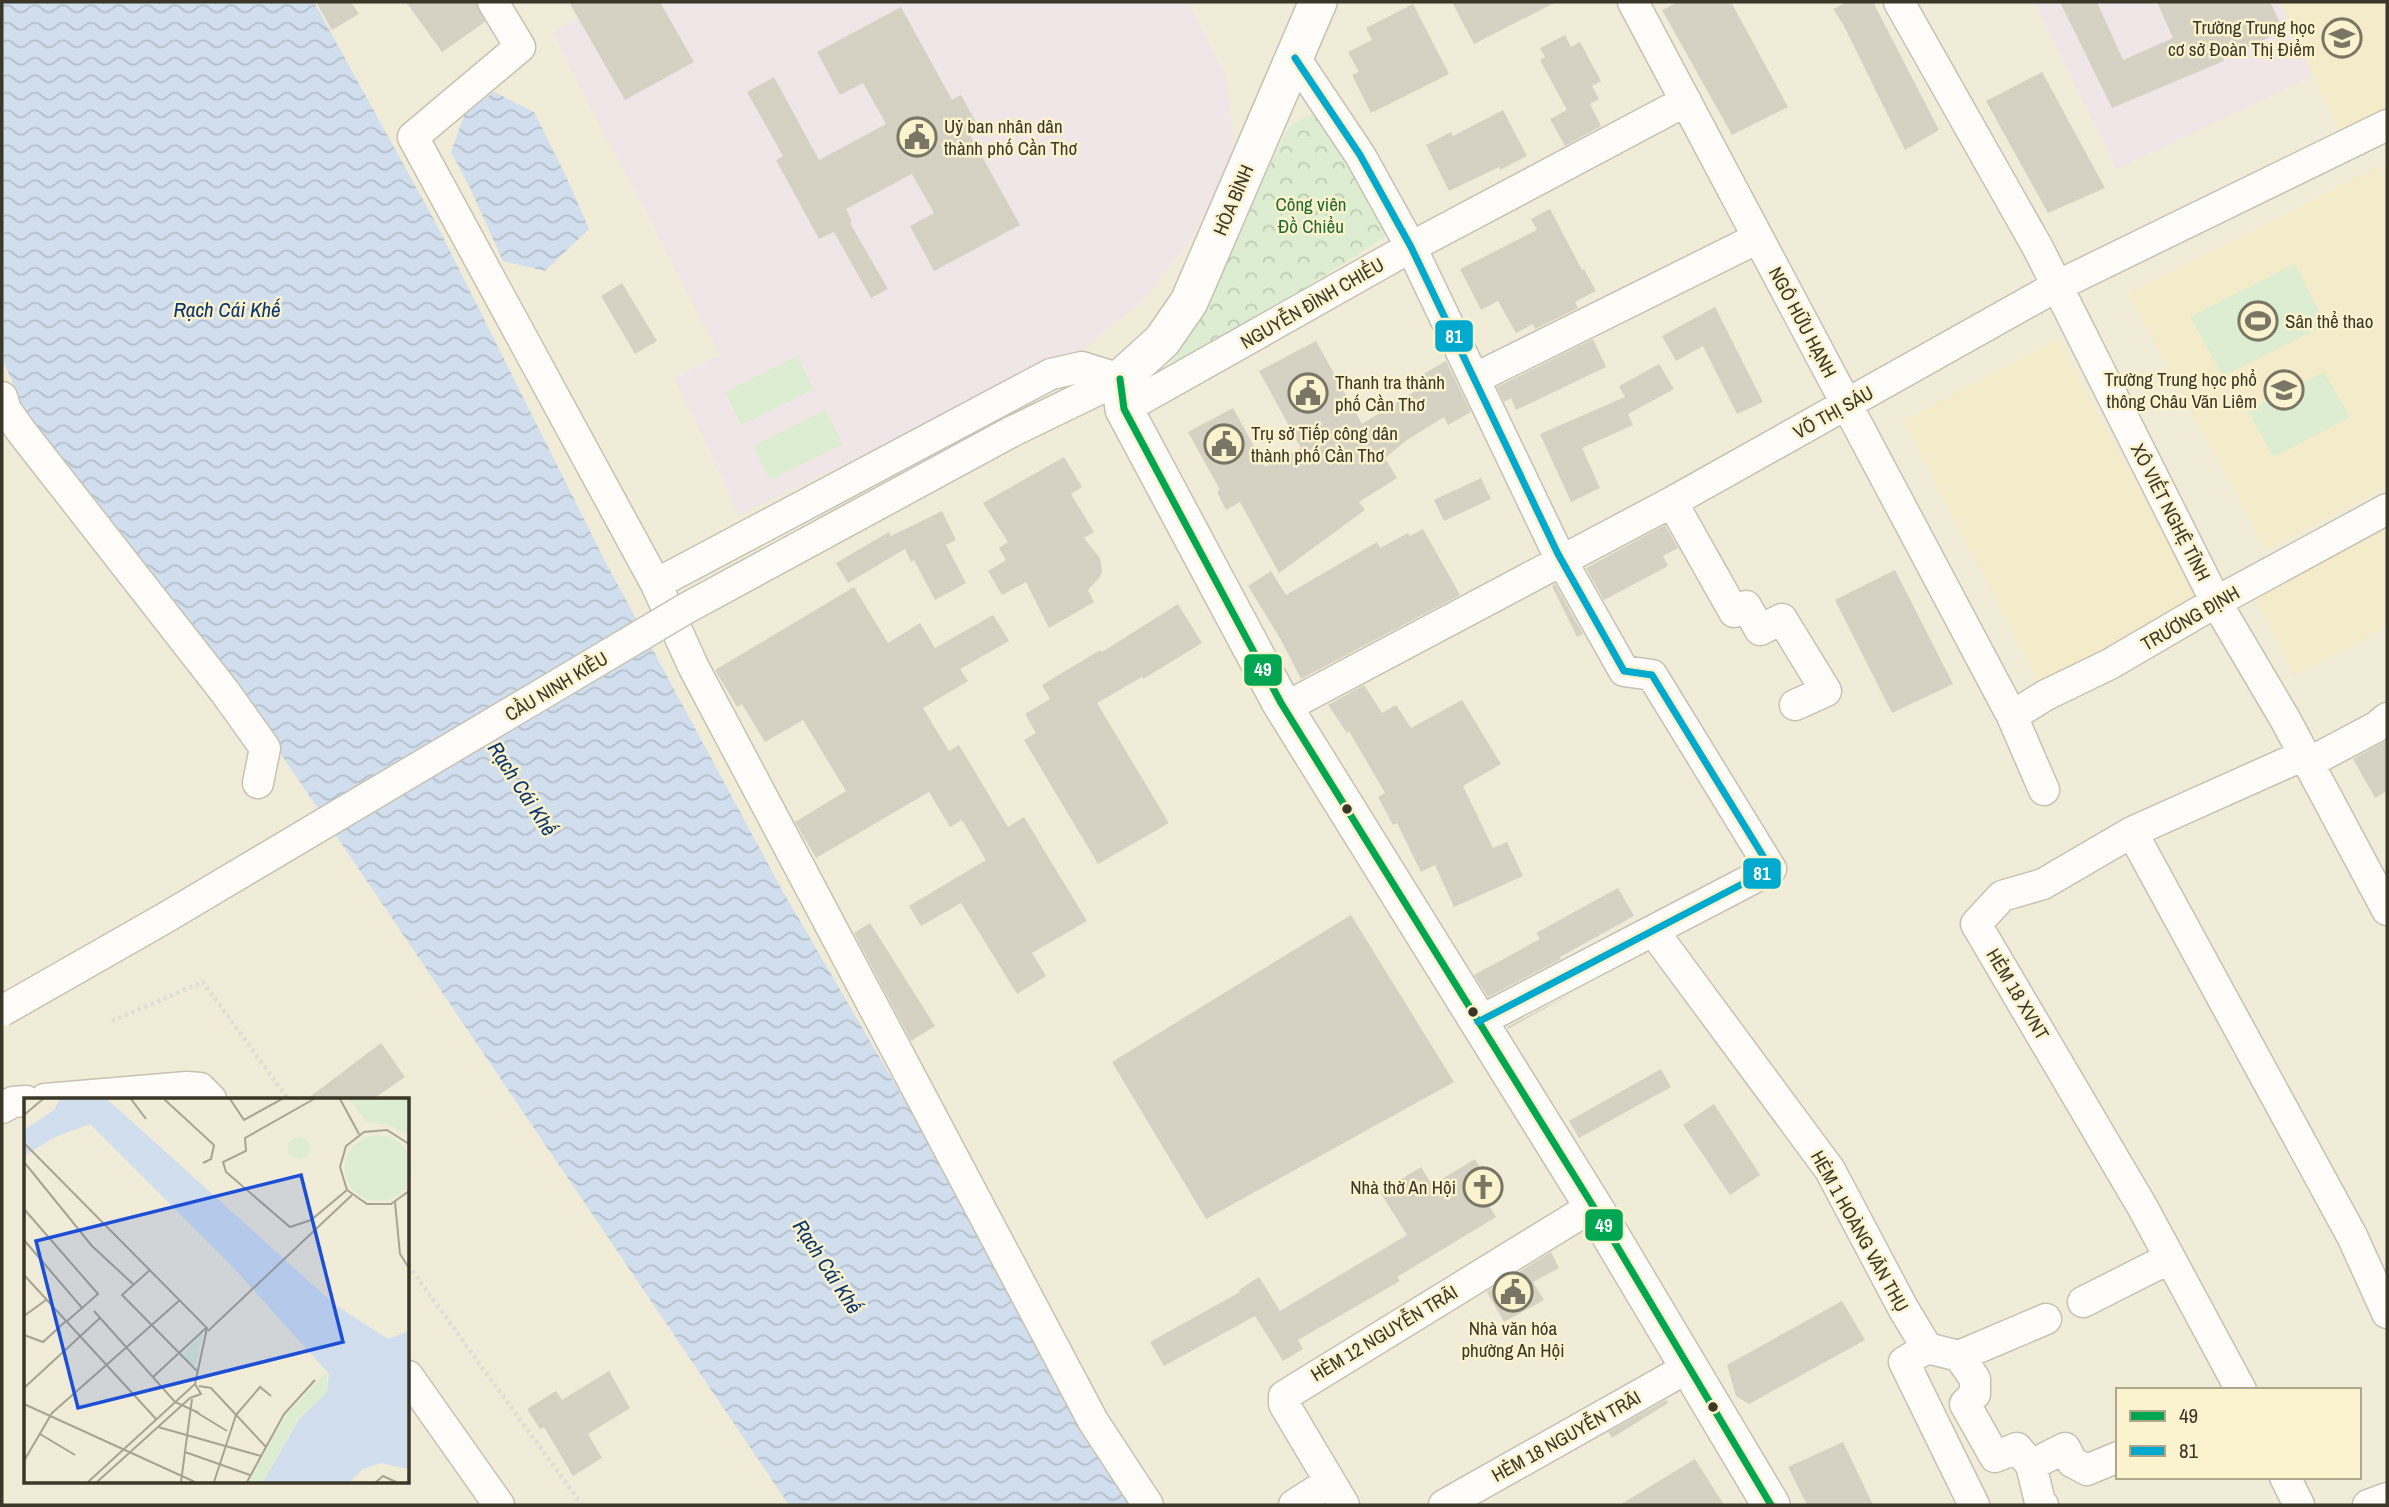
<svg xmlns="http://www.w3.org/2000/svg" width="2389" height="1507" viewBox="0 0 2389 1507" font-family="'Archivo Narrow',sans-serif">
	<defs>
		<pattern id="park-crowns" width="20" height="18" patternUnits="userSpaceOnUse" patternTransform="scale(1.75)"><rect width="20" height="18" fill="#dcedd2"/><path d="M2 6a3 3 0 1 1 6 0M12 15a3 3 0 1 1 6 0" fill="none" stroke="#beccb4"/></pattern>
		<pattern id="water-waves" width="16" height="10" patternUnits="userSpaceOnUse" patternTransform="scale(1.75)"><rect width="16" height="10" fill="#d1deee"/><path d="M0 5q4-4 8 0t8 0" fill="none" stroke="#b4bfcc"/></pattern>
	</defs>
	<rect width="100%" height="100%" fill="#f0ecd8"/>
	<!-- commercial -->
	<path fill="#f1e6e7" d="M603,2H1189L1226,75L1235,154L1187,246L1140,303L1082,350L739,515L675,378L720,355L552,33Z
		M2034,2H2280L2314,75L2117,169Z"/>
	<!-- built -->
	<path fill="#f4ebcb" d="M2280,2H2387V109L2340,134Z
		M2387,162V487L2266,550L2129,294Z
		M2057,339L2201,603L2041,688L1904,421Z
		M2387,516V626L2294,676L2252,590Z"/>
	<!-- grass -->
	<path fill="#dcedd2" d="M2295,264L2326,325L2223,376L2190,317Z
		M797,356L814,389L741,425L725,392Z
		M2324,372L2350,417L2273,457L2248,411Z
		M825,410L843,444L770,480L753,446Z"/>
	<!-- park -->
	<path fill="url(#park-crowns)" d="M1322,114L1387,227L1383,238L1162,380L1289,127L1307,116Z"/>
	<!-- water -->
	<path fill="url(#water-waves)" d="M2,2H314L439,229L605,561L782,890L1140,1505H789L220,664L25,420L23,406L2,358Z
		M494,92L534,112L565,174L589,229L545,271L503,261L470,188L451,152L465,113Z"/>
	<!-- building -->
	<path fill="#d6d2c3" d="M316,2H351L359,14L332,30Z
		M406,2H476L485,22L442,52Z
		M569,2H660L694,62L625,100Z
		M1452,2H1556L1474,44Z
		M1678,2H1731L1788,107L1732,135L1662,10Z
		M1848,2H1873L1939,130L1905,150L1843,24L1833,9Z
		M2060,2H2097L2123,60L2173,38L2157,2H2270L2284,31L2223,58L2224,61L2112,108Z
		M1413,4L1449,74L1371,113L1352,75L1359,72L1348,52L1372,40L1366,28Z
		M901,7L952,100L961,95L978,126L968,131L1020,225L934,271L910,226L934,213L912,174L846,209L852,222L850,223L888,289L871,298L834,232L819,239L776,160L783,156L747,92L774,77L819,160L886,124L863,83L840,95L817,52Z
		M1565,35L1571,47L1580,42L1601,81L1592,86L1599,99L1590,104L1601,126L1565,146L1550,119L1567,110L1540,60L1545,57L1540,48Z
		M2042,72L2105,188L2048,213L1986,101Z
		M1503,110L1527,156L1500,170L1499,167L1449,191L1426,145L1451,132L1453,136Z
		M1550,209L1582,270L1584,269L1596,291L1575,302L1578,308L1535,329L1533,324L1516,333L1498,301L1481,310L1460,269L1537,230L1531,219Z
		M622,283L657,341L635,354L601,296Z
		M1715,307L1763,402L1737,414L1703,346L1676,361L1662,336Z
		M1593,339L1606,367L1516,410L1511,398L1504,402L1497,387Z
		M1316,341L1362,424L1425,385L1420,376L1446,361L1471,412L1448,425L1444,417L1407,440L1385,458L1397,478L1359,502L1365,510L1279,573L1240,502L1226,510L1217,492L1220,490L1188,432L1233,408L1265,467L1301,448L1259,371Z
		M1659,364L1674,389L1628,414L1633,425L1582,448L1600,488L1571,502L1540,434L1625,397L1619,386Z
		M1064,457L1082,487L1071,494L1094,532L1084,538L1100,558L1102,571L1100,577L1088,590L1094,602L1049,628L1026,582L1002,595L988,571L1006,560L999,548L1008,542L983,503Z
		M1481,478L1491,499L1444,521L1434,500Z
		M942,511L956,540L946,545L966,583L935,600L914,560L911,562L905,549L848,583L836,563L889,532L891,536Z
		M1665,525L1678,548L1663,556L1668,566L1604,600L1586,568Z
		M1423,529L1460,595L1301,679L1281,640L1248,586L1271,571L1286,595L1377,542L1380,548L1408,533L1410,536Z
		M1895,570L1953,684L1892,713L1835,600Z
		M1555,584L1583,634L1577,637L1552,586Z
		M854,587L888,643L920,623L935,648L993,615L1009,641L960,669L968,681L923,708L949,751L959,745L1008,827L1024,817L1087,921L1032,953L1046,976L1017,994L961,903L921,926L909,906L986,860L962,820L950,827L929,792L816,858L795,822L846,791L803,720L765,742L742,704L737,707L715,670Z
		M1178,604L1202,643L1143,679L1142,677L1097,703L1169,823L1098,864L1024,740L1036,733L1025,714L1050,699L1042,685L1100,650L1102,652Z
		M1364,685L1382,713L1396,705L1411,728L1462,700L1501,764L1463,786L1493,848L1507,842L1523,876L1454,907L1435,865L1421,872L1397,823L1393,825L1378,797L1385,793L1349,731L1347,733L1328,705Z
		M2387,740V791L2375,798L2353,759Z
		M1618,888L1634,916L1560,957L1561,959L1488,997L1474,975L1540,939L1536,933Z
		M1351,915L1454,1082L1206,1219L1112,1062Z
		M870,923L935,1026L911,1041L854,933Z
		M1578,990L1508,1029L1507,1027Z
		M381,1043L405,1077L373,1099H307Z
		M1661,1069L1671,1087L1579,1138L1569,1121Z
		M1714,1104L1760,1175L1730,1195L1683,1125Z
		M1475,1159L1491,1184L1480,1191L1496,1217L1397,1277L1400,1281L1298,1340L1303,1349L1283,1361L1255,1316L1164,1366L1150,1342L1240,1292L1239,1290L1259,1277L1280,1311L1407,1235L1380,1192L1421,1167L1432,1185Z
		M1551,1252L1559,1268L1533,1282L1544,1300L1504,1322L1487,1292Z
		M1842,1301L1865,1340L1749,1404L1736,1396L1727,1365Z
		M609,1371L630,1408L588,1434L602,1458L573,1476L544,1427L540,1429L527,1409L556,1391L562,1400Z
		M1666,1400L1668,1403L1612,1438L1608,1432Z
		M1843,1442L1873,1505H1807L1788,1467Z
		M1695,1459L1724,1505H1620Z"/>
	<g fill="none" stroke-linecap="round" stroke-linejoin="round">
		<!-- minor casing -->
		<g stroke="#c6c2b3" stroke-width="33">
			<path id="minor" d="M493,2L520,47L413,137L656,584L693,666L1093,1421L1148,1505
				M1633,2L2012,716L2044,790
				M1899,2L2038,248L2216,602L2285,719L2387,910
				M1295,58L1360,155L1411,247L1558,554L1624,671L1652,675L1771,869L1478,1022
				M1474,379L1758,238
				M2,397L6,410L21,431L225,692L265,748L258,783
				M1124,409L1411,247L1686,101
				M1011,432L1120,379
				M1672,502L1734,612L1746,606L1760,630L1782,619L1826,691L1795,705
				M656,584L1051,374L1082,367L1120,379
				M1284,708L1672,502L2057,286L2387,125
				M2012,716L2046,695L2110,664L2216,602L2387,509
				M2308,763L2376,727L2387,718
				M2132,832L2352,1236L2387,1313
				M1654,932L1830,1170L1903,1308L1927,1348L1904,1362L1974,1505
				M45,1099L187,1087L200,1088L211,1099
				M2,1108L13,1102L26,1101
				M2083,1302L2170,1258
				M1927,1348L1959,1356L1975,1379V1394L1965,1404L1995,1457L2017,1448L2031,1465L2040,1502L2043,1505
				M1959,1356L2046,1319
				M408,1376L499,1505
				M2241,1390L2143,1208L1976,924L2002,896L2043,884L2132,832L2304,755
				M2031,1465L2065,1448L2072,1462L2087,1470L2118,1457
				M2285,1477L2299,1505
				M1294,1505L1330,1482
				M1344,1505L1284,1404V1396L1593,1206
				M1444,1505L1689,1367
				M2368,1505L2387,1498"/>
		</g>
		<!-- major casing -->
		<g stroke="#c6c2b3" stroke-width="40">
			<path id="major" d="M1318,2L1189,302L1162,341L1120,379L1124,409L1281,703L1593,1206L1771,1505"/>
		</g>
		<!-- path -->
		<path stroke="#dfded8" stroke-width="4.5" stroke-dasharray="3.5 3.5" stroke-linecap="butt" d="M112,1021L203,982L288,1099
			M408,1265L582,1505"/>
		<!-- minor -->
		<use href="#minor" stroke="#fdfcf9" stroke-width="30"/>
		<!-- major -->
		<use href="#major" stroke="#fdfcf9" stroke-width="37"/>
		<!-- minor-bridge casing -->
		<g stroke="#c6c2b3" stroke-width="33" stroke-linecap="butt">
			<path id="minor-bridge" d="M2,1011L165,918L685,609L1011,432"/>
		</g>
		<!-- minor-bridge -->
		<use href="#minor-bridge" stroke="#fdfcf9" stroke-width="30"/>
		<!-- bus-1 casing -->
		<g stroke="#fbf2ce" stroke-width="12">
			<path id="bus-1" d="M1120,379L1124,409L1281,703L1593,1206L1771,1505"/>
		</g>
		<!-- bus-2 casing -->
		<g stroke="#fbf2ce" stroke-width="12">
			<path id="bus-2" d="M1295,58L1360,155L1411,247L1558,554L1624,671L1652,675L1771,869L1478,1022"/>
		</g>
		<!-- bus-1 -->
		<use href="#bus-1" stroke="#00a651" stroke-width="7"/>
		<!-- bus-2 -->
		<use href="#bus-2" stroke="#00a9ce" stroke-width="7"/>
	</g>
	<!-- icons -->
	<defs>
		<g id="university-ring" transform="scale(2.0125)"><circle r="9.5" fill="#fbf2ce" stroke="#7a7666" stroke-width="1.5"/><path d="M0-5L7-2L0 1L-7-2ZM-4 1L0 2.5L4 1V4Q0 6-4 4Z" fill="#7a7666"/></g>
		<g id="civic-ring" transform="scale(2.0125)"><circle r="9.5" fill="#fbf2ce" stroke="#7a7666" stroke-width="1.5"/><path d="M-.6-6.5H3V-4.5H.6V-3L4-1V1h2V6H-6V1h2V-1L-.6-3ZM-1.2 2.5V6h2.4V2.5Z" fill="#7a7666"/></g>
		<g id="stadium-ring" transform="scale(2.0125)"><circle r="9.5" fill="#fbf2ce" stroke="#7a7666" stroke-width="1.5"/><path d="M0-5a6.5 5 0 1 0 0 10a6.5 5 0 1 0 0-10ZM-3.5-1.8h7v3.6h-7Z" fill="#7a7666"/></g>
		<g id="church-ring" transform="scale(2.0125)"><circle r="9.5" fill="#fbf2ce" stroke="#7a7666" stroke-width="1.5"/><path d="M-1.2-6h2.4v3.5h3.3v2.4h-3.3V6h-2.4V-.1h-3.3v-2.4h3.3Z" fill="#7a7666"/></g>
	</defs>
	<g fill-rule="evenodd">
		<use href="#university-ring" x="2342" y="38"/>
		<use href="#civic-ring" x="917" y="137"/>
		<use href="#stadium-ring" x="2258" y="321"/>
		<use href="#university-ring" x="2284" y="390"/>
		<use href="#civic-ring" x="1308" y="393"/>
		<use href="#civic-ring" x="1224" y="444"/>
		<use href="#church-ring" x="1483" y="1187"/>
		<use href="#civic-ring" x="1513" y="1292"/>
	</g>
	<!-- markers -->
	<g fill="#3a3729" stroke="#fbf2ce" stroke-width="2.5">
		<circle cx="1347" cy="809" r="6"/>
		<circle cx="1473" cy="1012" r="6"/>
		<circle cx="1713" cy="1407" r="6"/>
	</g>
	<g text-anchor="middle" stroke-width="5" stroke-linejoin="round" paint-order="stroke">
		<!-- poi labels -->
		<g font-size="19" fill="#3a3729" stroke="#fbf2ce" text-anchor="start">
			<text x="2315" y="34" text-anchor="end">Trường Trung học<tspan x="2315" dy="22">cơ sở Đoàn Thị Điểm</tspan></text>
			<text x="944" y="133">Uỷ ban nhân dân<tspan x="944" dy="22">thành phố Cần Thơ</tspan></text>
			<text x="2285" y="328">Sân thể thao</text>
			<text x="2257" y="386" text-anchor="end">Trường Trung học phổ<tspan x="2257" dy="22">thông Châu Văn Liêm</tspan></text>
			<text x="1335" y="389">Thanh tra thành<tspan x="1335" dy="22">phố Cần Thơ</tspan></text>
			<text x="1251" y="440">Trụ sở Tiếp công dân<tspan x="1251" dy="22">thành phố Cần Thơ</tspan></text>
			<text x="1456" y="1194" text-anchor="end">Nhà thờ An Hội</text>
			<text x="1513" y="1335" text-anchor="middle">Nhà văn hóa<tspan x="1513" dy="22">phường An Hội</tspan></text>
		</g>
		<!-- street labels -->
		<g font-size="19" fill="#3a3729" stroke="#fbf2ce">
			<text transform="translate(1233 200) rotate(-67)" y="7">HÒA BÌNH</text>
			<text transform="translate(1312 303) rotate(-30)" y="7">NGUYỄN ĐÌNH CHIỂU</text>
			<text transform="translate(1803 322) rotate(62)" y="7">NGÔ HỮU HẠNH</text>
			<text transform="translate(1833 412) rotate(-29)" y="7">VÕ THỊ SÁU</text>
			<text transform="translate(2171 512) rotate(63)" y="7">XÔ VIẾT NGHỆ TĨNH</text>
			<text transform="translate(2190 618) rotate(-30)" y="7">TRƯƠNG ĐỊNH</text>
			<text transform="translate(556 686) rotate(-31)" y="7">CẦU NINH KIỀU</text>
			<text transform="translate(2018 994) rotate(59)" y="7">HẺM 18 XVNT</text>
			<text transform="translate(1860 1231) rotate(61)" y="7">HẺM 1 HOÀNG VĂN THỤ</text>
			<text transform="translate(1384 1333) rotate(-31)" y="7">HẺM 12 NGUYỄN TRÃI</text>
			<text transform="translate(1566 1436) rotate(-29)" y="7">HẺM 18 NGUYỄN TRÃI</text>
		</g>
		<!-- park labels -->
		<g font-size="19" fill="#236831" stroke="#fbf2ce">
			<text x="1311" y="211">Công viên<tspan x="1311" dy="22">Đồ Chiểu</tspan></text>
		</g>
		<!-- water labels -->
		<g font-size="21" font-style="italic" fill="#09346d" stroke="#fbf2ce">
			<text x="227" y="317">Rạch Cái Khế</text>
			<text transform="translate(522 789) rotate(57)" y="7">Rạch Cái Khế</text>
			<text transform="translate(827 1267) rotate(57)" y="7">Rạch Cái Khế</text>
		</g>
	</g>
	<!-- overview -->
	<g transform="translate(24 1098)">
		<rect width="385" height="385" fill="#f0ecd8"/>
		<path d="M325,1H385V37L365,27L343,24ZM321 70a33 33 0 1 1 66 0a33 33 0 1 1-66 0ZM264 50a11 11 0 1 1 22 0a11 11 0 1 1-22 0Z" fill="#dcedd2"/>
		<path d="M179,234L172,266L169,268L159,256ZM303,273V294L274,320L239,384H225L262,317Z" fill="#dcedd2"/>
		<path d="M36,1H83L310,206L364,241L385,233V371L357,365L339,371L326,384H239L275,321L303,294L305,276L207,167L66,26L31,39L0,58V32L30,12Z" fill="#d1deee"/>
		<path fill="none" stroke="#a7a492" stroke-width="2" d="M107,1L122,21M140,1L190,47L187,61L179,65M206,1L220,22L258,1M290,1L221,40L222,53L199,64L202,74L266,129L287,122L323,92M316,1L335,36M0,17L19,1M0,45L183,230L171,286M385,46L363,32L340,34L322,48L316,69L323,92L343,106H367L385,93M0,64L68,148L109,186M371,104L376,156L385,170M0,111L74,196L42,224M0,142L59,211M126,172L98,197L173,273M0,177L132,321M70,213L151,304L175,315M0,218L22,202M184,233L328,97M0,237L19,244L42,223M129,279L182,230M175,288L187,290L242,349M0,290L76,220M166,300L177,296L171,286M0,306L171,384M167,311L203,333M134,329L237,358M16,336L51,357M161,354L226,377M0,363L28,315L156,202M64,384L171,286M73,384L166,300M157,384L168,301M190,384L212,317L236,289L247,298M223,384L260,316L291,282M352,384L359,378L372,384"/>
		<path fill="#1d4ed8" fill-opacity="0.15" stroke="#1d4ed8" stroke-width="3.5" d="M277,77L319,244L54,310L12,143Z"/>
		<rect width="385" height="385" fill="none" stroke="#3a3729" stroke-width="3.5"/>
	</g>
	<g stroke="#fbf2ce" stroke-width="2.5">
		<rect x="1434" y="319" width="40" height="34" rx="7" fill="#00a9ce"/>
		<rect x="1243" y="653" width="40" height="34" rx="7" fill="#00a651"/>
		<rect x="1742" y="857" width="40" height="33" rx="7" fill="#00a9ce"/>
		<rect x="1584" y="1208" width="40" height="34" rx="7" fill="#00a651"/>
	</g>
	<g font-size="19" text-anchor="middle" font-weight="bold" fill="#fff">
		<text x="1454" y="343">81</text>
		<text x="1263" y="676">49</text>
		<text x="1762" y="880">81</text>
		<text x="1604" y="1232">49</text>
	</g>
	<!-- border -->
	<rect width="2389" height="1507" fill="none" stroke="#3a3729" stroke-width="7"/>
	<!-- legend -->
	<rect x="2116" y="1388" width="245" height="91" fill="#fbf2ce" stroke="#aea78c" stroke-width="2"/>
	<rect x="2130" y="1411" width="35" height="10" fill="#00a651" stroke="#aea78c" stroke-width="2"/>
	<text x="2179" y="1423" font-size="21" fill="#3a3729">49</text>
	<rect x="2130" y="1446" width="35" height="10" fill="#00a9ce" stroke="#aea78c" stroke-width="2"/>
	<text x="2179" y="1458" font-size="21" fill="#3a3729">81</text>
</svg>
